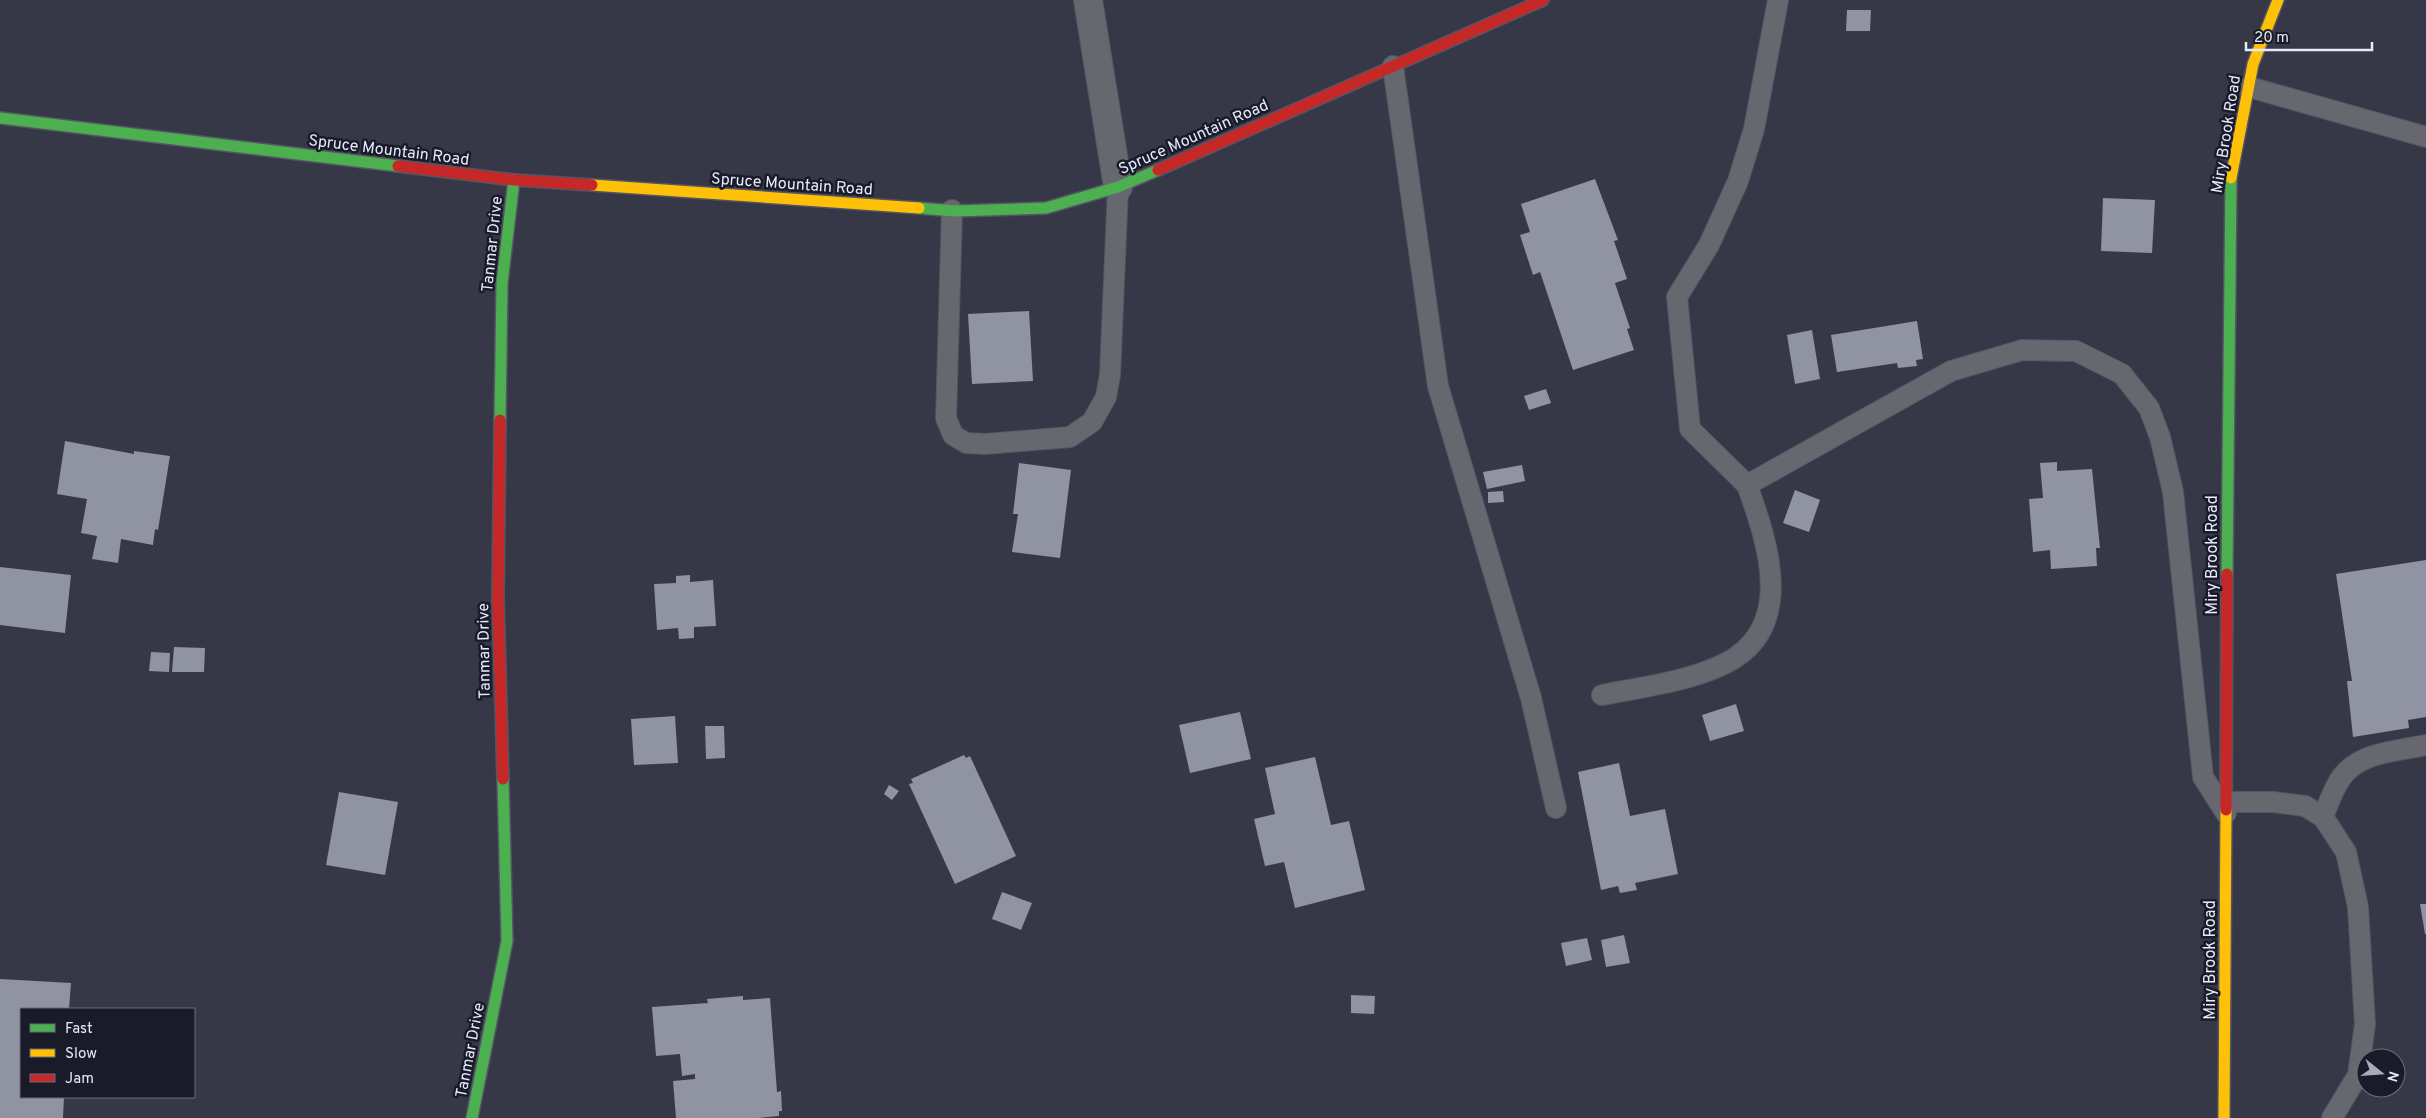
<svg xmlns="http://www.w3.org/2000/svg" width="2426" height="1118" font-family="Overpass,sans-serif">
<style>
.building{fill:#9093a2}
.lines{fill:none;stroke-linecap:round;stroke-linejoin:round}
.lane-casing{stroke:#545563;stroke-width:22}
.street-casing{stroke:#545563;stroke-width:30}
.fast-casing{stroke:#545563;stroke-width:14}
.slow-casing{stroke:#545563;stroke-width:14}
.jam-casing{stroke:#545563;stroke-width:14}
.lane{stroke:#67686f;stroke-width:20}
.street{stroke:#67686f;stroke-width:28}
.fast{stroke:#4caf50;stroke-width:11}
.slow{stroke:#ffc107;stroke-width:11}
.jam{stroke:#c62828;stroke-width:11}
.labels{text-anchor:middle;stroke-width:5;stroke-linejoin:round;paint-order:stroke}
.street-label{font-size:16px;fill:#e6e9fd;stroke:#191b29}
</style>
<rect width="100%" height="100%" fill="#363848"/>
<path class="building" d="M1847 10H1871L1870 31H1846Z
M1595 179 1618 240 1614 241 1627 279 1615 283 1630 328 1627 329 1634 350 1573 370 1540 272 1533 275 1520 235 1530 232 1521 204Z
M2103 198 2155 200 2152 253 2101 251Z
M1029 311 1033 381 972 384 968 314Z
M1917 321 1923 359 1916 360 1917 366 1898 368 1897 363 1837 372 1831 335Z
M1812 330 1820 379 1795 384 1787 335Z
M1546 389 1551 403 1529 410 1524 396Z
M65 441 134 454V451L170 456 158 530 155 529 153 545 121 539 118 563 92 559 97 536 81 533 87 499 57 494Z
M2057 462V471L2092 469 2100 548H2096L2097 566 2051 569 2050 550 2033 552 2029 499 2043 498 2040 463Z
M1019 463 1071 470 1060 558 1012 552 1018 514H1013Z
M1522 465 1525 481 1487 489 1483 472Z
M1795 490 1820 500 1809 532 1783 523Z
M1503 491 1504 502 1488 503V492Z
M2426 560V717L2408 720 2409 728 2353 737 2347 681H2352L2336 574Z
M0 567 71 575 65 633 0 625Z
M690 575V582L713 580 716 626 694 627V638L679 639 678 628 657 630 654 584 676 583V576Z
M174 647 205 648 204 672H172Z
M151 652 170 653 169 672 149 671Z
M1736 704 1744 731 1710 741 1702 715Z
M1240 712 1251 759 1190 773 1179 725Z
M675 716 678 763 634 765 631 719Z
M705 726H724L725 758 706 759Z
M964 755 966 758 970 756 1016 856 955 884 909 784 913 783 911 779Z
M1315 757 1331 825 1349 821 1365 890 1295 908 1284 862 1265 866 1254 819 1275 814 1265 768Z
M1619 763 1630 816 1665 809 1678 874 1635 883 1637 890 1620 893 1618 886 1601 890 1578 772Z
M889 785 899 791 892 800 884 794Z
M339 792 398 802 385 875 326 865Z
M1002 892 1032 903 1021 930 992 919Z
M2420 904H2426V934H2425Z
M1624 935 1630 963 1606 967 1601 940Z
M1587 938 1592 960 1566 966 1561 943Z
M0 979 71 983 69 1009H21V1097H64L63 1118H0Z
M1351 995 1375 996 1374 1014 1351 1013Z
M743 996V1000L770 998 777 1092 781 1091 782 1111H779V1116L758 1118H676L673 1081 695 1079V1074L682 1076 680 1054 656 1056 652 1007 708 1003 707 999Z"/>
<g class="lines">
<defs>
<path id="lane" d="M1778 0 1754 129 1738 181 1709 245 1677 297 1690 429 1747 485 1951 371 2022 350 2076 351 2122 374 2149 408 2160 437 2173 492 2203 777 2226 813
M1393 66 1438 386 1531 698 1556 808
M2249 87 2426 137
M952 210 946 418 953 435 966 443 986 444 1070 437 1092 422 1106 397 1110 375 1118 187
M1602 695C1642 687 1687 682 1724 664 1797 629 1768 543 1747 485
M2226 802H2273L2305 806 2323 817 2346 852 2358 907 2365 1024 2358 1075 2332 1118
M2323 817C2328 805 2333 789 2341 778 2359 752 2397 751 2426 745"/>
<path id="street" d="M1088 0 1118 187"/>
<path id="fast" d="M0 118 398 166
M919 208 955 211 1046 208 1118 187 1158 170
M500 420 502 283 514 180
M2227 574 2231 178
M472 1118 507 941 503 779"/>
<path id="slow" d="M2231 178 2253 64 2278 0
M592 185 919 208
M2224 1118 2226 810"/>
<path id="jam" d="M398 166 514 180 592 185
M1158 170 1543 0
M500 420 498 598 503 779
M2226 810 2227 574"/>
</defs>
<use href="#lane" class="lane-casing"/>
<use href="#street" class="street-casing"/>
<use href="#fast" class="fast-casing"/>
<use href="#slow" class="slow-casing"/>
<use href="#jam" class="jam-casing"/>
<use href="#lane" class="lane"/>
<use href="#street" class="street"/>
<use href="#fast" class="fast"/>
<use href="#slow" class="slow"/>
<use href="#jam" class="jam"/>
</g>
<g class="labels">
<g class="street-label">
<text transform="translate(2225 134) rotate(-81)" y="6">Miry Brook Road</text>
<text transform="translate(1193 136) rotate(-24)" y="6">Spruce Mountain Road</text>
<text transform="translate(389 149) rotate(7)" y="6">Spruce Mountain Road</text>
<text transform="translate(792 183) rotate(4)" y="6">Spruce Mountain Road</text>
<text transform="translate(491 244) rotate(-84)" y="6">Tanmar Drive</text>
<text transform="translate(2211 555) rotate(-90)" y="6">Miry Brook Road</text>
<text transform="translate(483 651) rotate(-91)" y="6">Tanmar Drive</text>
<text transform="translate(2209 960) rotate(-90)" y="6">Miry Brook Road</text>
<text transform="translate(469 1050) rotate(-79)" y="6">Tanmar Drive</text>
</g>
</g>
<rect x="20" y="1008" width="175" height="90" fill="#191b29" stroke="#6b6d7e"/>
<rect x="30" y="1024" width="25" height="8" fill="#4caf50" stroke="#6b6d7e"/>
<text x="65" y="1033" font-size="15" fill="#e6e9fd">Fast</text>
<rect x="30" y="1049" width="25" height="8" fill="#ffc107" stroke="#6b6d7e"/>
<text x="65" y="1058" font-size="15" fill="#e6e9fd">Slow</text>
<rect x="30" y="1074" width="25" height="8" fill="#c62828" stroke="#6b6d7e"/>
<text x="65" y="1083" font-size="15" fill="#e6e9fd">Jam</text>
<g transform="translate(2381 1073) rotate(107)"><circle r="24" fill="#191b29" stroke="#6b6d7e"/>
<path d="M0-4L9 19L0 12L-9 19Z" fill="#a8abbe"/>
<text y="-8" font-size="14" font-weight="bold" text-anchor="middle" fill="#e6e9fd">N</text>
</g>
<path d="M2246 42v8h126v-8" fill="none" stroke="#e6e9fd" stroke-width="2.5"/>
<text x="2254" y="42" font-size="15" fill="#e6e9fd" stroke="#191b29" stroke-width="4" paint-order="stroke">20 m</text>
</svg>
